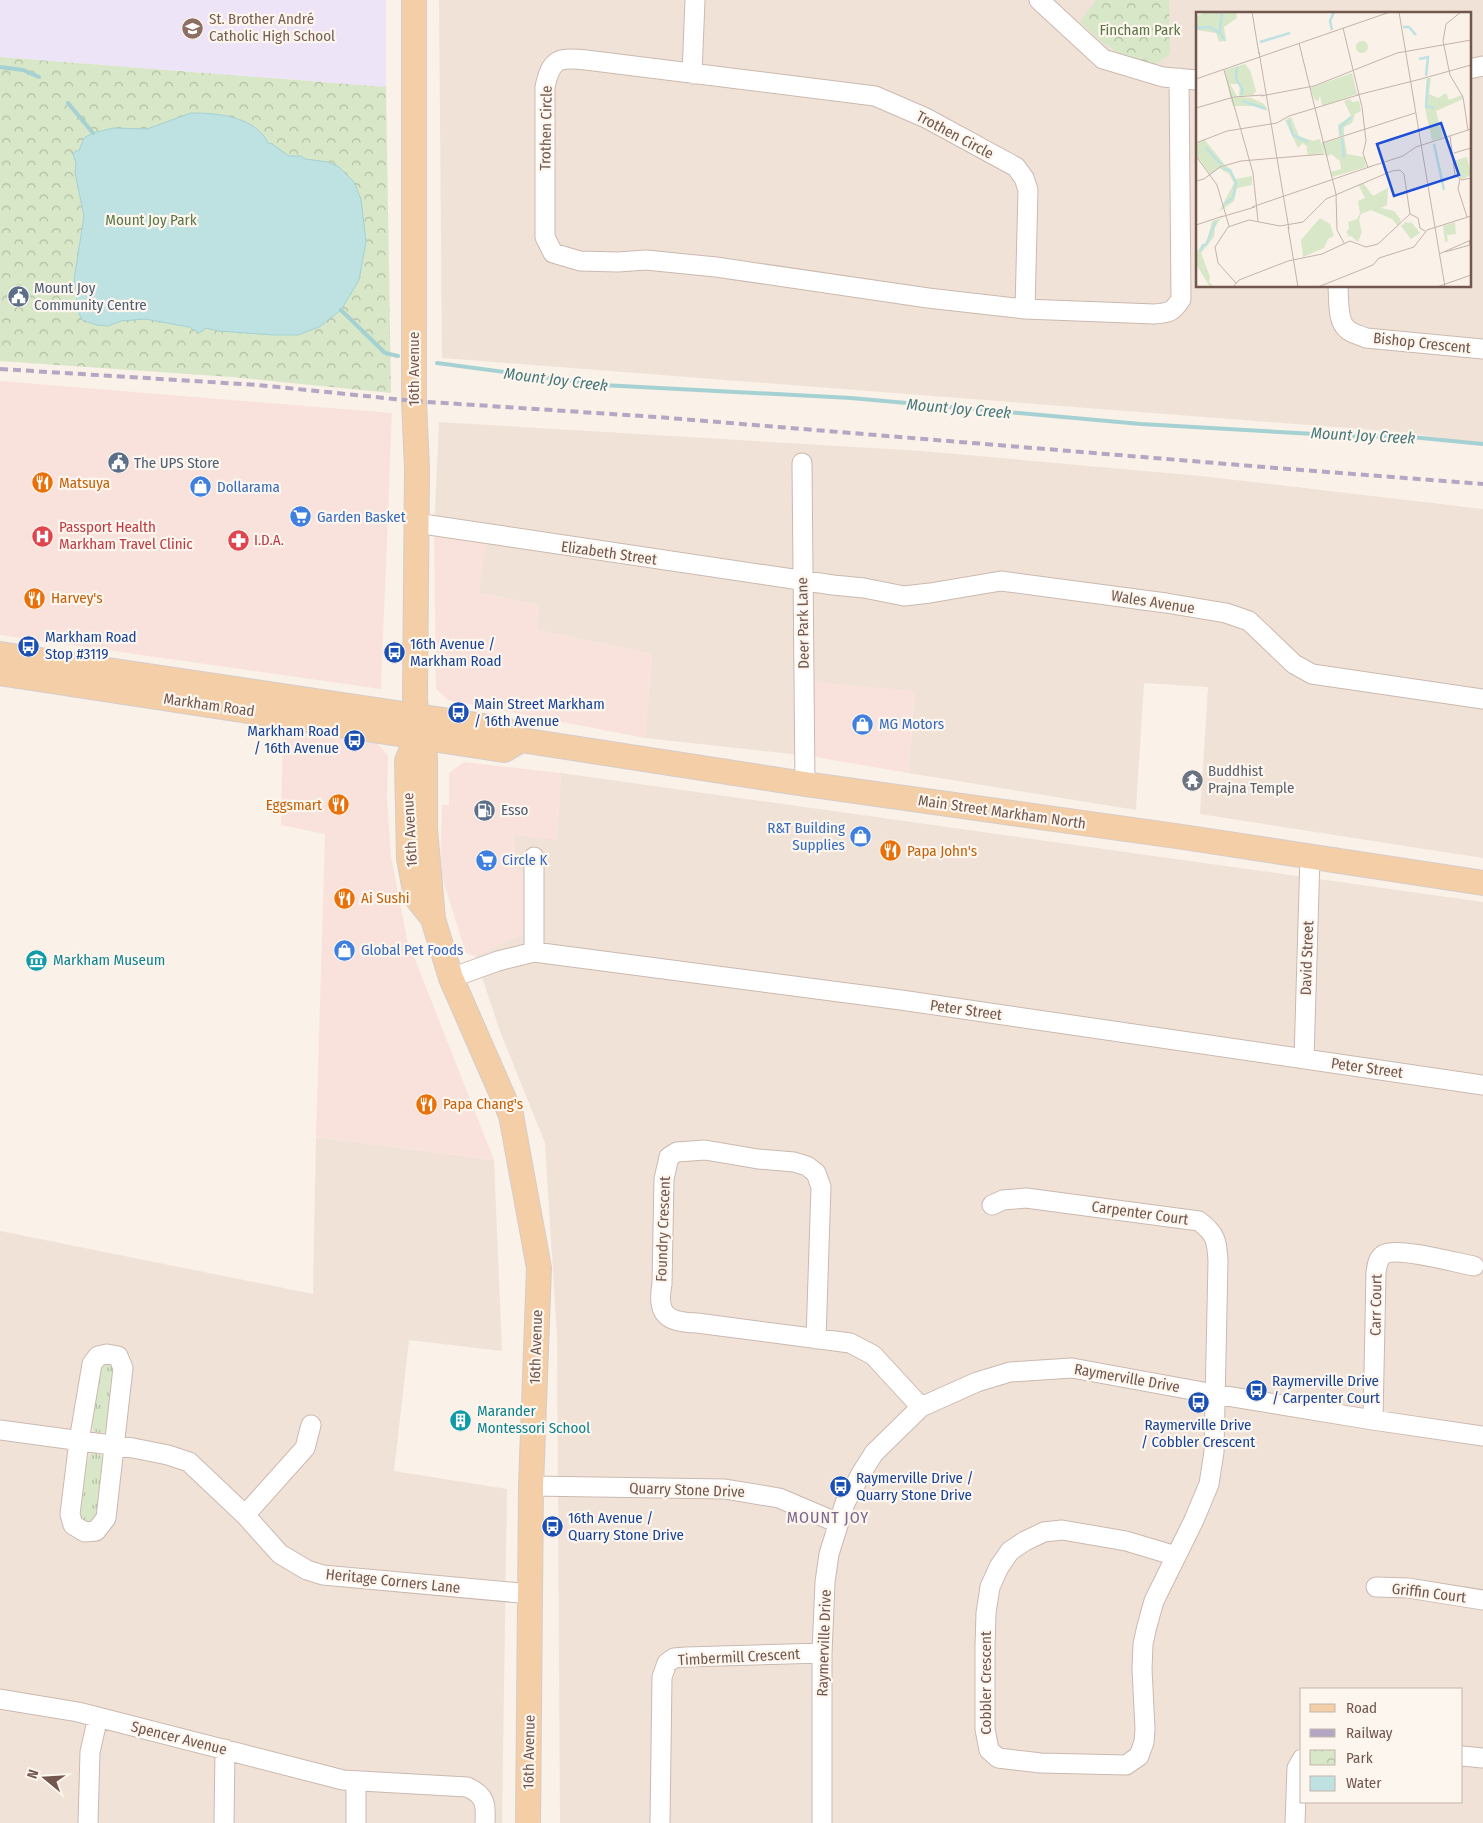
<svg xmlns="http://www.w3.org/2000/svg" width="1483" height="1823" font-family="'Fira Sans Condensed',sans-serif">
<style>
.residential{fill:#f1e2d7;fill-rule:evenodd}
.commercial{fill:#fae2dc}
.education{fill:#eee4f7}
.grass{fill:url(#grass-tufts)}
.park{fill:url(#park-crowns)}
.water{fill:#bee1e2;stroke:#a5d1d3}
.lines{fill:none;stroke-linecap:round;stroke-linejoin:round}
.stream{stroke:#a5d1d3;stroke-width:4}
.minor-casing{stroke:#cbb9af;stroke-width:21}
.major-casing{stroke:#d5cdca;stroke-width:26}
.minor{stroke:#fff;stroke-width:19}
.major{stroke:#f3cea6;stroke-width:24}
.rail{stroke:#b3a7c3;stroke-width:4;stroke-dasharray:8 5;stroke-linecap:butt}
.labels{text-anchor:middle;stroke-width:4.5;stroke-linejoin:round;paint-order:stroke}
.education-label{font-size:15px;fill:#785e54;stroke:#fdf6ee;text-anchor:start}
.park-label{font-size:15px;fill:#5a7747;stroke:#fdf6ee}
.street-label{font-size:15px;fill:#72574e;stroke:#fdf6ee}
.service-label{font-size:15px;fill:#4e5e75;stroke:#fdf6ee;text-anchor:start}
.food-label{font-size:15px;fill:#c56008;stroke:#fdf6ee;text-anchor:start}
.shop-label{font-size:15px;fill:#366cbe;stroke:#fdf6ee;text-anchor:start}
.health-label{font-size:15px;fill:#be3a42;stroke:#fdf6ee;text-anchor:start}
.transit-label{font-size:15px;fill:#164399;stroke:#fdf6ee;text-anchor:start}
.worship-label{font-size:15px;fill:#5b616d;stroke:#fdf6ee;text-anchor:start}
.culture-label{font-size:15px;fill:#0d838f;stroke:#fdf6ee;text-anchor:start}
.water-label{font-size:16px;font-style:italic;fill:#47797c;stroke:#fdf6ee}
.neighbourhood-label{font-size:16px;letter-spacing:1px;fill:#7c668e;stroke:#fdf6ee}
.inset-river{fill:none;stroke:#bee1e2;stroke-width:2.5}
.inset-road{fill:none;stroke:#c4b3aa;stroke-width:1}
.view{fill:#1d4ed8;fill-opacity:0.15;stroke:#1d4ed8;stroke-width:2.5}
.inset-edge{fill:none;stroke:#72574e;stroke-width:2.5}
</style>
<defs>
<pattern id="grass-tufts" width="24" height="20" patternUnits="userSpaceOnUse" patternTransform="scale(1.25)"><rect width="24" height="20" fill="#d7e7c7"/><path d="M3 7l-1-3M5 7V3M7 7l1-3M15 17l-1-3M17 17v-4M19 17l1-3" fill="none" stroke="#b3bea4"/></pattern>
<pattern id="park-crowns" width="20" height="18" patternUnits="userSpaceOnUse" patternTransform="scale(1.25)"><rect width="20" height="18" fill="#d7e7c7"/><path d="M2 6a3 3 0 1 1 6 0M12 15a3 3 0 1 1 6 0" fill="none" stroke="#b3bea4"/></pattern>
</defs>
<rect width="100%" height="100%" fill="#faf1e8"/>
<path class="residential" d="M439 0H1483V446L1411 433 442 358ZM1197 14H1469V286H1197Z
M439 422 922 451 1201 476 1483 509V858L1200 814 1208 687 1144 683 1136 810 908 773 915 692 809 756 645 738 652 654 537 630 539 605 479 593 434 532Z
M561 773 1483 902V1823H560L557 1337 545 1143 500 1031 475 956 498 944 515 867 514 834 557 839ZM1302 1689H1462V1802H1302Z
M316 1137 494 1160 502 1351 409 1340 394 1471 507 1489 502 1823H0V1231L313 1294Z"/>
<path class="commercial" d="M0 381 392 413 381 689 0 635Z
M434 532 487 537 479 593 539 605 537 630 652 654 645 738 448 700 436 689Z
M813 682 915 691 908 773 809 756Z
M283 720 362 733 380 746 388 756 387 799 391 856 407 939 494 1160 316 1137 325 834 281 825Z
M464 762 561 773 557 840 514 835 515 867 529 878 525 933 475 956 466 953 440 871 442 805H449V773Z"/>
<path class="education" d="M0 0H386V87L0 57Z"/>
<path class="grass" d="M104 1364 111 1365 115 1368 108 1429C103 1433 100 1434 94 1431L92 1425 98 1374Z
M94 1453 98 1454 104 1459 98 1515 93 1522 85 1523 82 1521C77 1510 84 1466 90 1455Z"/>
<path class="park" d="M1096 0H1169L1170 54 1155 65 1126 57 1104 44 1080 22Z
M0 57 386 87 391 393 232 377 0 361Z"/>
<path class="water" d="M191 113C218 113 255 116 269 144L271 143 289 156H301L305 159 328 162 339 167 354 182 361 199 366 242 359 280 341 310 319 327 298 335H274L218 331 206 328 199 333 189 327 145 319 121 321 108 326 97 325 82 320 76 307 77 293 74 280 84 216 75 173 76 163 73 154 75 151H79L84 138 93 133 113 128 147 129Z"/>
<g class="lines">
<path class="stream" d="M0 67 23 70 39 77
M68 103 93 133
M341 310 385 353 398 356
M437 363 602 385 851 398 1141 424 1350 436 1411 437 1483 444"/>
<defs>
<path id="minor" d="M1039 0 1103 59 1163 77 1197 80
M1469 69 1483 66
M692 74 695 0
M1338 286C1339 299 1337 321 1347 329 1352 334 1360 335 1366 338L1483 349
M1025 309 1028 190 1024 178 1016 167 926 118 875 96 586 60C558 57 551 59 545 87V237L553 253 580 261 618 262 646 260 716 267 928 298 1025 309 1154 314C1169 313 1173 312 1181 299L1179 78
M802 463 805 784
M416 523 833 585 864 588 904 596 930 593 1001 581 1166 603 1226 613 1249 621 1294 664 1312 674 1483 699
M534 952V857
M451 978 498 961 534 952 901 1000 1483 1085
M1304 1059 1310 856
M992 1205 1003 1200 1026 1198 1199 1221C1216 1234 1217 1241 1218 1261L1214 1452 1209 1484 1194 1520 1154 1601 1147 1626 1143 1644 1142 1669 1145 1729 1144 1742 1139 1756 1126 1765 1041 1763 998 1758 989 1750 985 1729V1646L986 1613 990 1587 999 1567 1010 1551 1025 1541 1044 1532 1062 1530 1126 1541 1176 1556
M816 1339 821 1187 816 1173 807 1166 794 1162 758 1159 705 1150 677 1152 669 1157 664 1179 662 1284C656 1316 668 1322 697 1323L850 1343 873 1355 921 1407
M107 1354 118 1356 123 1368 106 1518 96 1531 85 1532 73 1525 70 1514 79 1441 92 1364 98 1356Z
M1373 1420 1376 1273C1377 1266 1377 1260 1383 1255 1396 1246 1457 1263 1474 1266
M0 1430 133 1448 168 1455 189 1462 245 1515 280 1554 307 1570 323 1575 531 1594
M531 1486 725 1489 779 1498 838 1523
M245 1515 305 1448 311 1425
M1376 1587 1408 1588 1483 1600
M0 1699 78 1712 343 1780 467 1787C486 1795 486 1805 485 1823
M1462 1756 1483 1758
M88 1823 90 1752 98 1717
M224 1823 225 1749
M356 1823V1782
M660 1823 662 1677 667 1663 674 1658 686 1657 822 1653
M822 1823V1653L825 1582 829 1554 845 1503 862 1472 874 1453 921 1407 977 1382 1010 1372 1072 1368 1214 1394 1373 1420 1483 1436
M1295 1823 1297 1768 1302 1759"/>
<path id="major" d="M414 0V401L417 469 415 696 417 738 425 757V829L433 919 451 978 511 1115 539 1268 531 1486 528 1823
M0 654 504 729 521 740 805 784 1183 837 1483 883
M0 673 504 750 521 740
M417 738 407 761 409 858 416 897 431 916"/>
</defs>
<use href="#minor" class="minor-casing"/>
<use href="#major" class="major-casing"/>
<use href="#minor" class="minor"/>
<use href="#major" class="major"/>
<path class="rail" d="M0 369 258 385 414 401 657 417 1276 468 1483 484"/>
</g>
<defs>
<symbol id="school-disc" viewBox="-11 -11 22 22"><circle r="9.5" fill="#8d6e63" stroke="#fdf6ee"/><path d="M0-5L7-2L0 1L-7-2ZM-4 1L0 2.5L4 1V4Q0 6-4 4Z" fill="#fff"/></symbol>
<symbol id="civic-disc" viewBox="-11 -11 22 22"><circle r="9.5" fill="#5c6f8a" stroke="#fdf6ee"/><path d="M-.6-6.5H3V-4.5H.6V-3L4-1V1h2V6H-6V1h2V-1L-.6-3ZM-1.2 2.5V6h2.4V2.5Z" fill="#fff"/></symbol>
<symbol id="restaurant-disc" viewBox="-11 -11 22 22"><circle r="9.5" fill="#e8710a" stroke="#fdf6ee"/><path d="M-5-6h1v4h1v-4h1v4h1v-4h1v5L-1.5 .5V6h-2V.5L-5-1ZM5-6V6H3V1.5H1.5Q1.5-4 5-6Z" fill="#fff"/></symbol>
<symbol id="shop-disc" viewBox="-11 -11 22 22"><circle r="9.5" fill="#3f7fe0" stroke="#fdf6ee"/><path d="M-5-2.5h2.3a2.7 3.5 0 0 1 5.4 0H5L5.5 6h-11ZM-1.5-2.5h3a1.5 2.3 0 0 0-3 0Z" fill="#fff"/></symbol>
<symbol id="supermarket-disc" viewBox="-11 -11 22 22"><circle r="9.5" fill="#3f7fe0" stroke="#fdf6ee"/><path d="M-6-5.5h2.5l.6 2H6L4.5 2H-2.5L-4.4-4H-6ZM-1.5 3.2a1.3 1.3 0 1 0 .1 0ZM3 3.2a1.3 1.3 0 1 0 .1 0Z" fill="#fff"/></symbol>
<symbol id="hospital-disc" viewBox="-11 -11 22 22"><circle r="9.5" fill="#e0444e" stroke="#fdf6ee"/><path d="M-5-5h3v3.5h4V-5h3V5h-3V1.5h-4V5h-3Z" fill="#fff"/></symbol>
<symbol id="pharmacy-disc" viewBox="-11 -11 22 22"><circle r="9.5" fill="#e0444e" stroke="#fdf6ee"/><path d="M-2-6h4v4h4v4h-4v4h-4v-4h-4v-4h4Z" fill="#fff"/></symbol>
<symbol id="bus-disc" viewBox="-11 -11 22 22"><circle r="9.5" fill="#1a4fb4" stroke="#fdf6ee"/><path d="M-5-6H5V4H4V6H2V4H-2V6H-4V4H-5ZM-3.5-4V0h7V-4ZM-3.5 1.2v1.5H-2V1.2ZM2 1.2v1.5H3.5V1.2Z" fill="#fff"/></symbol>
<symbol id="temple-disc" viewBox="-11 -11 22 22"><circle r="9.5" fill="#6b7280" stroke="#fdf6ee"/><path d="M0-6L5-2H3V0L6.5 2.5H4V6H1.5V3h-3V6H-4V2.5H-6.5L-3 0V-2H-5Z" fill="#fff"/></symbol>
<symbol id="fuel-disc" viewBox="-11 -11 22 22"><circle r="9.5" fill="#5c6f8a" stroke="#fdf6ee"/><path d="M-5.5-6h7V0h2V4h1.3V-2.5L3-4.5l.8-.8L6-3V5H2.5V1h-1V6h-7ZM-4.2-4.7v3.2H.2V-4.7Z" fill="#fff"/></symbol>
<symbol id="museum-disc" viewBox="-11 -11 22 22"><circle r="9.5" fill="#0f9aa8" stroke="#fdf6ee"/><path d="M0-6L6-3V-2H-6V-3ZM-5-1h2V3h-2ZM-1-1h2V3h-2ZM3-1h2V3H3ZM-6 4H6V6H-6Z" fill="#fff"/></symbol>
<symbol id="building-disc" viewBox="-11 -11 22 22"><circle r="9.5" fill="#0f9aa8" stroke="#fdf6ee"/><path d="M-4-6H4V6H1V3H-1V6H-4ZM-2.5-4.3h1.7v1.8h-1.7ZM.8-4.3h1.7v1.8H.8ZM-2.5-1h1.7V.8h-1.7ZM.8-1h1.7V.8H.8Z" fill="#fff"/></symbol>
</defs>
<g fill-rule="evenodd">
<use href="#school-disc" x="180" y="16" width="25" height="25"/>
<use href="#civic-disc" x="6" y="284" width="25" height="25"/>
<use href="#civic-disc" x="106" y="450" width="25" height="25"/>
<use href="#restaurant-disc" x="30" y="470" width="25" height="25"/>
<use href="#shop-disc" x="188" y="474" width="25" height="25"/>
<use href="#supermarket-disc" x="288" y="504" width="25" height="25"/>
<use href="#hospital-disc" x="30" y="524" width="25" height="25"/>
<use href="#pharmacy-disc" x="226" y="528" width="25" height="25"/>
<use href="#restaurant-disc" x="22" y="586" width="25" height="25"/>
<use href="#bus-disc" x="16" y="634" width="25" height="25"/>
<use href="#bus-disc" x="382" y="640" width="25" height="25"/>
<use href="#bus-disc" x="446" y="700" width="25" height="25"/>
<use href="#shop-disc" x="850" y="712" width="25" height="25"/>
<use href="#bus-disc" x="342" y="728" width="25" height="25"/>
<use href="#temple-disc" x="1180" y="768" width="25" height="25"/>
<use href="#restaurant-disc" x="326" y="792" width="25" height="25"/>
<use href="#fuel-disc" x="472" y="798" width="25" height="25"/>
<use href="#shop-disc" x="848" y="824" width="25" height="25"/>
<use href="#restaurant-disc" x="878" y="838" width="25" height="25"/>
<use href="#supermarket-disc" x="474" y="848" width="25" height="25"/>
<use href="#restaurant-disc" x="332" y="886" width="25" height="25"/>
<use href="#shop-disc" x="332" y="938" width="25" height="25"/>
<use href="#museum-disc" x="24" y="948" width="25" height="25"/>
<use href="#restaurant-disc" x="414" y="1092" width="25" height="25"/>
<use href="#bus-disc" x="1244" y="1378" width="25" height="25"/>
<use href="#bus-disc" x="1186" y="1390" width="25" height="25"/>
<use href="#building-disc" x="448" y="1408" width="25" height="25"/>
<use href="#bus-disc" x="828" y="1474" width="25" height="25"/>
<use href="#bus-disc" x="540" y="1514" width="25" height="25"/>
</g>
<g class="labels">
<g class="education-label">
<text x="209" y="24">St. Brother André<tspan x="209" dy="17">Catholic High School</tspan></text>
</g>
<g class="park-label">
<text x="1140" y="35">Fincham Park</text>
<text x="151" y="225">Mount Joy Park</text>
</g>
<g class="street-label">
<text transform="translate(546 128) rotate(-89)" y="5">Trothen Circle</text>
<text transform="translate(955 135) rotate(28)" y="5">Trothen Circle</text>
<text transform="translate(1422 343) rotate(6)" y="5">Bishop Crescent</text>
<text transform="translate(414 369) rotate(-90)" y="5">16th Avenue</text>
<text transform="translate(609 553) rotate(8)" y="5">Elizabeth Street</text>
<text transform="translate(1153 602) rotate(9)" y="5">Wales Avenue</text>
<text transform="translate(803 623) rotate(-91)" y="5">Deer Park Lane</text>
<text transform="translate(209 705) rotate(8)" y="5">Markham Road</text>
<text transform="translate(1002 812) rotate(8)" y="5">Main Street Markham North</text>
<text transform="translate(410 830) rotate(-93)" y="5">16th Avenue</text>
<text transform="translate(1307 958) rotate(-88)" y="5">David Street</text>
<text transform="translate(966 1010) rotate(8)" y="5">Peter Street</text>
<text transform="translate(1367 1068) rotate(8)" y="5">Peter Street</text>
<text transform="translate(1140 1213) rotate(8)" y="5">Carpenter Court</text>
<text transform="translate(663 1229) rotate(-88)" y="5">Foundry Crescent</text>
<text transform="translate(1376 1305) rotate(-89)" y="5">Carr Court</text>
<text transform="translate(536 1347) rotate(-88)" y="5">16th Avenue</text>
<text transform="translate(1127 1378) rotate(10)" y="5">Raymerville Drive</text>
<text transform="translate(687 1490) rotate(2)" y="5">Quarry Stone Drive</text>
<text transform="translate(393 1581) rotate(6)" y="5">Heritage Corners Lane</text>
<text transform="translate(1429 1593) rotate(7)" y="5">Griffin Court</text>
<text transform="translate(824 1643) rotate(-88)" y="5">Raymerville Drive</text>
<text transform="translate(739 1657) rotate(-3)" y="5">Timbermill Crescent</text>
<text transform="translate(986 1683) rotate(-90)" y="5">Cobbler Crescent</text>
<text transform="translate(179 1738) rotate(14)" y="5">Spencer Avenue</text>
<text transform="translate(529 1752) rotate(-89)" y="5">16th Avenue</text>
</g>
<g class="service-label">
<text x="34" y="293">Mount Joy<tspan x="34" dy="17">Community Centre</tspan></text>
<text x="134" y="468">The UPS Store</text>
<text x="501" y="815">Esso</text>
</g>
<g class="food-label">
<text x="59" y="488">Matsuya</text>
<text x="51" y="603">Harvey's</text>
<text x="322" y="810" text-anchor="end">Eggsmart</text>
<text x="907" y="856">Papa John's</text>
<text x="361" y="903">Ai Sushi</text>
<text x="443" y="1109">Papa Chang's</text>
</g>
<g class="shop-label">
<text x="217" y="492">Dollarama</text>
<text x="317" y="522">Garden Basket</text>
<text x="879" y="729">MG Motors</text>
<text x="845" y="833" text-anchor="end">R&amp;T Building<tspan x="845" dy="17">Supplies</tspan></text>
<text x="502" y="865">Circle K</text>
<text x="361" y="955">Global Pet Foods</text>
</g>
<g class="health-label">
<text x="59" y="532">Passport Health<tspan x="59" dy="17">Markham Travel Clinic</tspan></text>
<text x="254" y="545">I.D.A.</text>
</g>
<g class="transit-label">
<text x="45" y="642">Markham Road<tspan x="45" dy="17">Stop #3119</tspan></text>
<text x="410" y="649">16th Avenue /<tspan x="410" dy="17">Markham Road</tspan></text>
<text x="474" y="709">Main Street Markham<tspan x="474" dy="17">/ 16th Avenue</tspan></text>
<text x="339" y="736" text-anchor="end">Markham Road<tspan x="339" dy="17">/ 16th Avenue</tspan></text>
<text x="1272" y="1386">Raymerville Drive<tspan x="1272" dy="17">/ Carpenter Court</tspan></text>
<text x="1198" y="1430" text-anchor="middle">Raymerville Drive<tspan x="1198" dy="17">/ Cobbler Crescent</tspan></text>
<text x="856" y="1483">Raymerville Drive /<tspan x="856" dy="17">Quarry Stone Drive</tspan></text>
<text x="568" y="1523">16th Avenue /<tspan x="568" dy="17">Quarry Stone Drive</tspan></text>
</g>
<g class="worship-label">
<text x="1208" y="776">Buddhist<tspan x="1208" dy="17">Prajna Temple</tspan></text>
</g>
<g class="culture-label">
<text x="53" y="965">Markham Museum</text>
<text x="477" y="1416">Marander<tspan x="477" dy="17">Montessori School</tspan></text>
</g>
<g class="water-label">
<text transform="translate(556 379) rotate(7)" y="6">Mount Joy Creek</text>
<text transform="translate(959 408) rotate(5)" y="6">Mount Joy Creek</text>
<text transform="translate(1363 435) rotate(3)" y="6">Mount Joy Creek</text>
</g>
<g class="neighbourhood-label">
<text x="828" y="1523">MOUNT JOY</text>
</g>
</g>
<g transform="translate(1196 12)">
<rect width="275" height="275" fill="#faf1e8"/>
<path d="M49 52 54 58 60 79 57 83 43 84 44 72H34L41 84 34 85 29 58ZM42 85 55 86 68 92 72 99 58 94H37L34 86ZM95 105 103 124 117 129 124 127 127 141 112 143 110 135 113 136 107 131 102 136 89 108Z" fill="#d7e7c7"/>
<path d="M9 0H40L41 6 28 15 30 28 23 30 20 21 0 18 1 4ZM124 206 134 212 138 224 132 227 128 236 107 245 105 228Z" fill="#d7e7c7"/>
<path d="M160 35a6 6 0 1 1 12 0a6 6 0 1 1-12 0ZM156 61 161 82 126 94 124 84 122 89 119 88 114 76ZM231 66H235L233 82 242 86 250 81 253 88 266 83 267 87 240 99 247 125 236 129 229 96ZM154 87 156 90 163 89 165 99 159 102 156 111 148 115V124L143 125 142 113 155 104 148 89ZM148 125 151 142 168 145 170 155 136 165 134 160 145 157 144 149 135 142 130 145 125 132ZM8 127 29 153 14 162 0 143V133ZM271 145 275 162 268 167 264 166 257 149ZM31 154 40 167 56 164V173L41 176 38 189 23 200 38 171 33 162 23 156ZM167 171 177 184 192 176 191 193 185 196 198 199 205 208 202 214 196 207 175 198 165 202 163 208 166 220 162 230 155 224 149 225 153 224 150 220 153 217 152 210 161 207 164 201 162 189 169 186 163 174ZM25 206 19 215 18 225 5 241 14 265 13 270 18 275H14L0 252V240L11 229 16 209ZM209 210 216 211 224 221 215 227 205 214ZM259 210 260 222 251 223 252 229 249 230 247 214Z" fill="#d7e7c7"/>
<path class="inset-river" d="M26 0 24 20 29 29M0 13 3 16 14 15 26 23M207 15H213L220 23M136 18 134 9 138 0M64 30 94 21M223 47 232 45 230 64M41 55 40 67 47 78 45 83M232 67 230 94 238 96M47 89 70 97M92 108 97 123 112 130M145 123 144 115 155 105M146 126 148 146M238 132 248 178M9 135 26 153M27 156 34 158 40 171 37 185 29 192M4 239 7 233H10L20 209"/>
<path class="inset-road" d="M56 0 63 42M203 0 249 275M265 0 250 12 247 29 254 63 267 85 272 118M147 16 166 95 170 129 167 141 172 156M103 31 140 182 141 218 148 231M63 40 93 217M28 58 57 161 62 209M0 67 194 0M225 67 275 53M161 83 225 67M65 84 118 74 201 41 275 28M0 96 38 85 67 83M254 124 259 163 266 168 275 166M0 131 31 119 81 111 93 104 162 83M126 131 219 101M258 141 275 136M0 144 21 173 33 214M173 155 207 144 220 135 275 117M264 167 262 177 271 205M0 169 8 167 24 155 45 149 128 142M56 195 176 154M214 202 222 206 224 216 229 219M25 205 59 195M0 213 27 204M92 215 102 275M249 240 274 233 273 229M243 242 275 228M37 275 43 268 92 249 126 242 154 229 170 235 182 232 214 202 208 162 204 158 196 159 130 187 107 210 84 214 53 208 32 215 19 235 22 251 40 271M122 275 177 253 183 246 218 235 231 218 275 204M241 275 275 263"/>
<path class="view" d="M245 111 263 163 198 184 181 132Z"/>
<rect width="275" height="275" class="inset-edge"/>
</g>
<rect x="1300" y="1688" width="162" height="115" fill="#fdf6ee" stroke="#c5b6ae"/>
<rect x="1310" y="1704" width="25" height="8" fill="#f3cea6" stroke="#c5b6ae"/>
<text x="1346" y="1713" font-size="15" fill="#72574e">Road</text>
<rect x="1310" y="1729" width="25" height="8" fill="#b3a7c3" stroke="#c5b6ae"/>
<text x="1346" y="1738" font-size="15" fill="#72574e">Railway</text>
<rect x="1310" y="1750" width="25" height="15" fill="url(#park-crowns)" stroke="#c5b6ae"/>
<text x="1346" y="1763" font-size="15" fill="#72574e">Park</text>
<rect x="1310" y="1776" width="25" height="15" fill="#bee1e2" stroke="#c5b6ae"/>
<text x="1346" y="1788" font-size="15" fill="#72574e">Water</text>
<g transform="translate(45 1778) rotate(288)" stroke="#fdf6ee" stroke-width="4" paint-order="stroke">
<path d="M0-4L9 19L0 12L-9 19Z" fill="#72574e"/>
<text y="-8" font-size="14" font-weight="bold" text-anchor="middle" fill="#72574e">N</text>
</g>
</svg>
